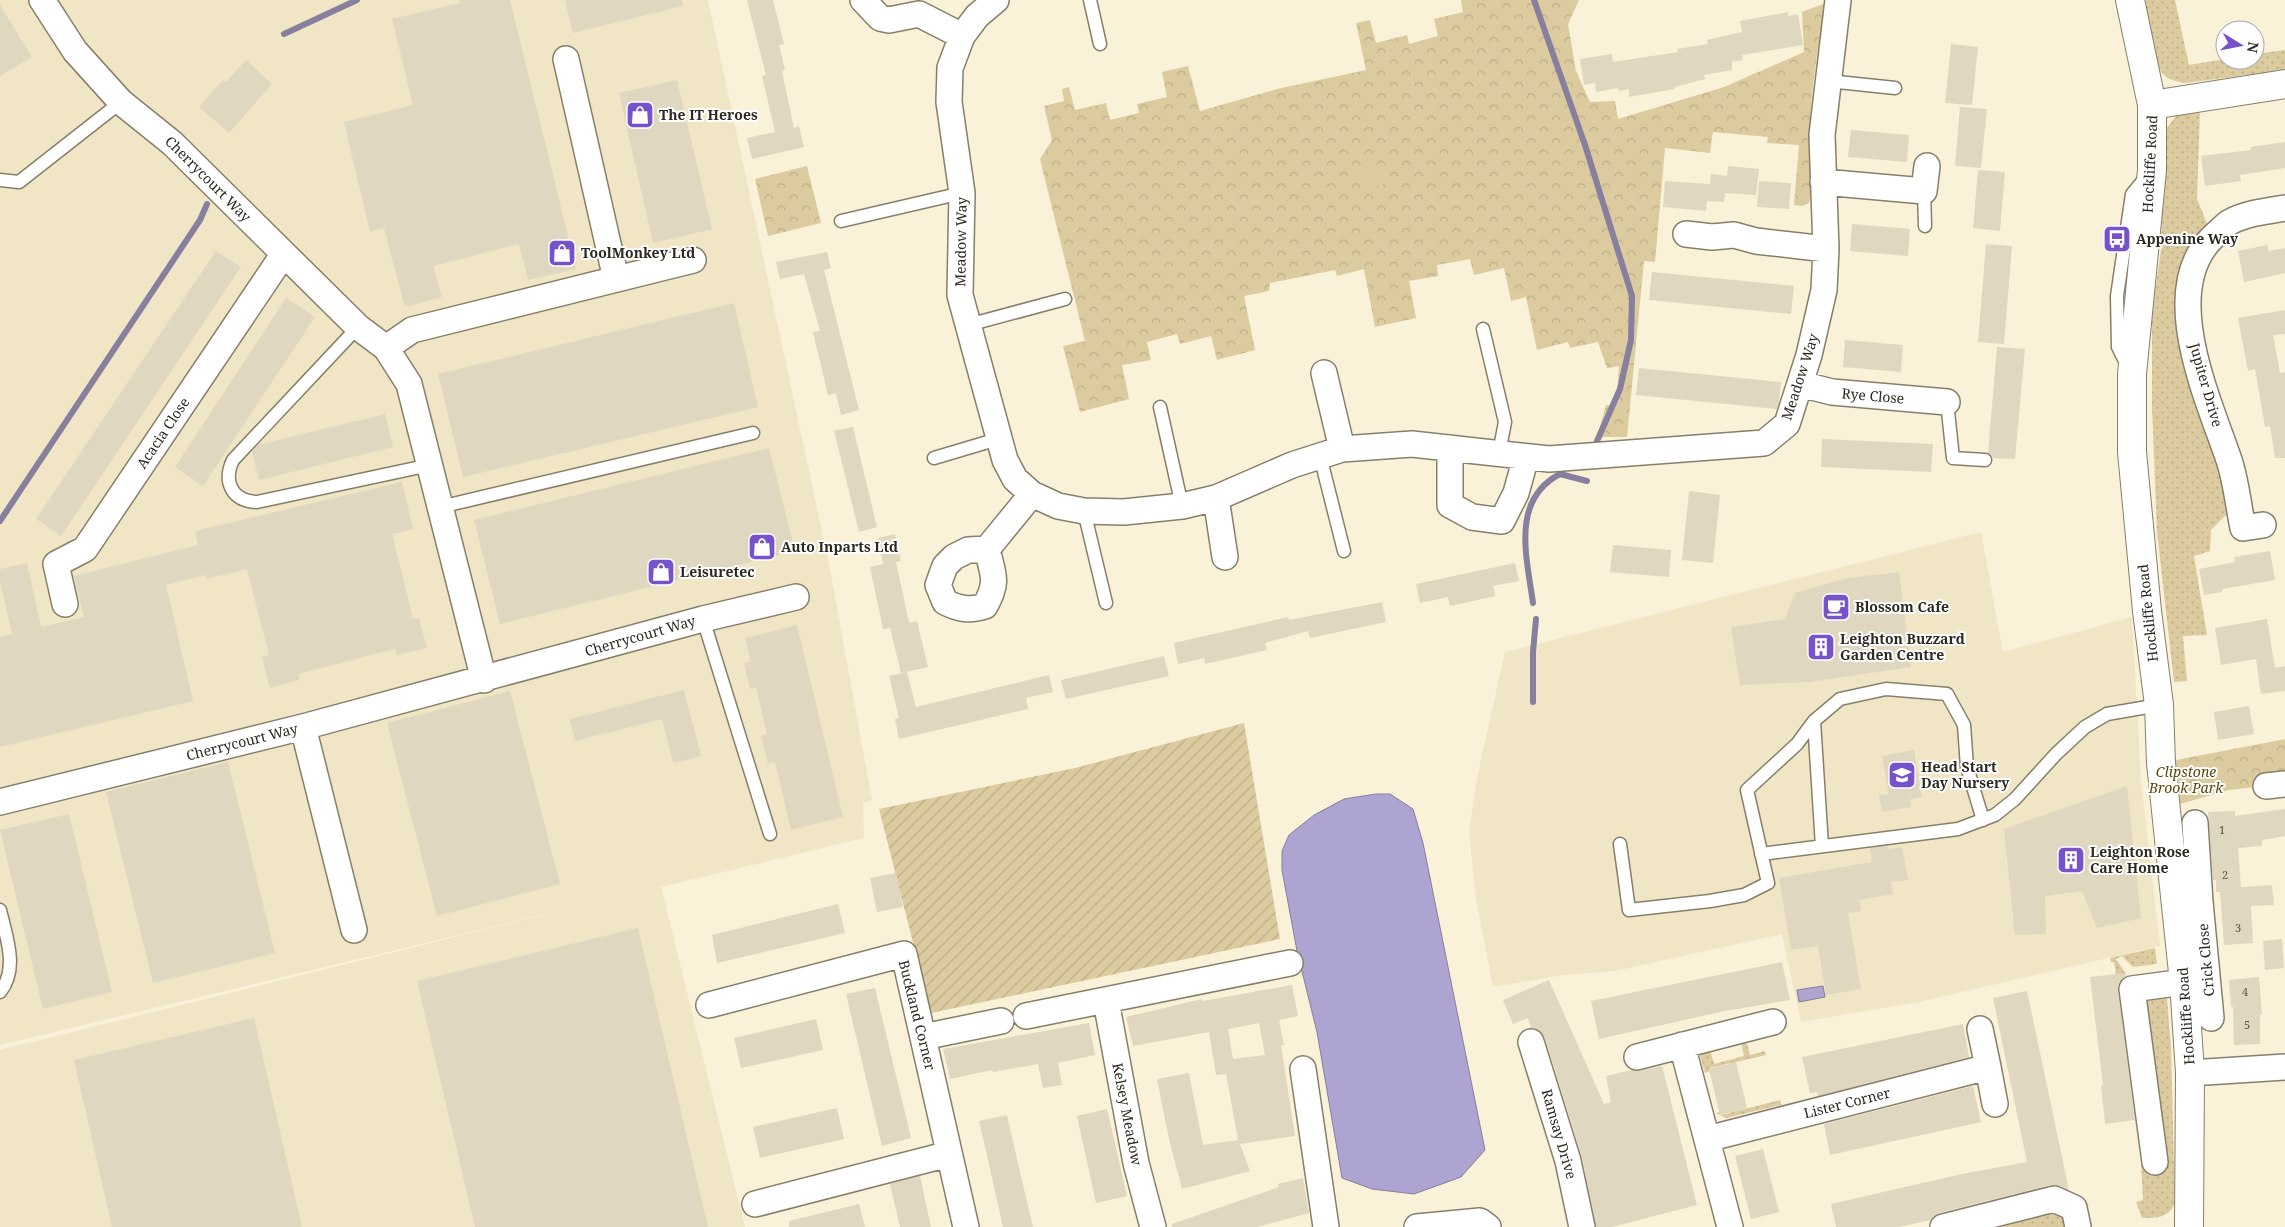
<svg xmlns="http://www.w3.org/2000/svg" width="2285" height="1227" font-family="'Noto Serif',serif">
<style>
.built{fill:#f0e5c5}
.grass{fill:url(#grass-dots)}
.park{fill:url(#park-crowns)}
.garden{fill:url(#garden-furrows)}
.pitch{fill:#dbcb9f}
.water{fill:#ada4d2;stroke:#867f9d}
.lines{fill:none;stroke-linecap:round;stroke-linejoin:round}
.stream{stroke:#867f9d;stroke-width:6}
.building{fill:#dfd7bf;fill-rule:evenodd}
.lane-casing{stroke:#877f6a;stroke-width:15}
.street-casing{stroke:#877f6a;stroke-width:28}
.secondary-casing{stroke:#877f6a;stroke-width:30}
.primary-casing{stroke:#877f6a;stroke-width:30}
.lane{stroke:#fff;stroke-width:12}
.street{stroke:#fff;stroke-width:25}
.secondary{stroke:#fff;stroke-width:28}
.primary{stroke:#fff;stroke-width:28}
.labels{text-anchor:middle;stroke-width:4;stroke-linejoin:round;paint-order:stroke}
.number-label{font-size:11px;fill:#595448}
.poi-label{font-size:14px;font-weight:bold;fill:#2c2920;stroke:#fff;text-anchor:start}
.street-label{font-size:14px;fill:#2c2920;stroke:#fff}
.park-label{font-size:14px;font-style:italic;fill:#574508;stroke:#fff}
</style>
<defs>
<pattern id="grass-dots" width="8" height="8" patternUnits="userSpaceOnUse" patternTransform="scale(1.25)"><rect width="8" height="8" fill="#dbcb9f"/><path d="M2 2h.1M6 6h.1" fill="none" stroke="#bcae89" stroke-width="1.8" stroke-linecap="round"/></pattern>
<pattern id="park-crowns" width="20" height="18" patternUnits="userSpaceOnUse" patternTransform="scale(1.25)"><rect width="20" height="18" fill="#dbcb9f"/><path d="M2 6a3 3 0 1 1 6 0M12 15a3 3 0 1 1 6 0" fill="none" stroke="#bcae89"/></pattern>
<pattern id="garden-furrows" width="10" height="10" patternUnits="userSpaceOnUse" patternTransform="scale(1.25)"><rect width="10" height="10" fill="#dbcb9f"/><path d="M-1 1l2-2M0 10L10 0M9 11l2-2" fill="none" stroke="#bcae89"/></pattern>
</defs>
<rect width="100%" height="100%" fill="#faf1d9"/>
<path class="built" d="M0 0H708L830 569 872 800 863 803 864 838 661 887 745 1227H0V1050L596 902 0 1045Z
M1981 532 2003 652 2132 617 2141 780 2160 946 1919 1002 1801 1022 1782 934 1615 971 1563 975 1493 987 1476 899 1469 832 1477 778 1505 652Z"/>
<path class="grass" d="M2144 0H2175L2189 65 2225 59 2255 60V54L2285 50V70L2185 83C2173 81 2165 79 2159 68Z
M2200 110 2197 199 2208 226 2190 245 2177 279 2183 341 2204 412 2230 511 2211 530 2210 551 2194 556 2207 635 2183 636 2187 681 2174 682 2157 532 2152 407V313L2161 250 2164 145 2167 128 2179 112Z
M2155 948 2157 964 2133 967 2122 956 2116 959 2126 974 2122 982 2117 981 2114 962H2111L2110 958Z
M2166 986 2171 1047 2175 1203C2168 1218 2158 1218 2142 1218L2136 1202 2143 1200 2141 1163H2155L2137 990Z
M1746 1039 1750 1055 1765 1051 1766 1055 1710 1068V1071L1705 1073 1700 1055 1702 1050 1710 1049 1714 1064 1744 1056 1741 1041Z
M1780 1100 1782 1106 1780 1107V1105L1726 1118 1716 1113 1720 1112 1721 1115Z
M2053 1208 2062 1211 2071 1227H2003L2001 1220Z"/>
<path class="park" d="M1461 0H1579L1568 24 1576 71 1590 102 1615 101 1618 119 1724 87 1804 52 1802 12 1826 3C1817 48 1811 92 1809 138 1808 159 1814 182 1809 203L1802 206 1794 205 1799 145 1767 143 1768 137 1713 132 1710 153 1665 148 1655 262 1644 261 1627 437H1597L1606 405 1616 406 1619 366 1607 368 1598 342 1570 348 1568 342 1537 350 1526 297 1511 301 1504 268 1474 275 1470 259 1437 265 1438 276 1409 281 1416 318 1375 327 1364 269 1337 276 1335 270 1270 283 1269 291 1244 296 1255 350 1217 360 1211 336 1180 344 1177 334 1147 342 1151 360 1122 365 1129 399 1080 412 1063 346 1085 341 1040 159 1052 140 1044 106 1064 101 1062 89 1069 87 1075 110 1106 103 1110 120 1139 113 1137 104 1167 97 1162 72 1188 66 1200 111 1277 89 1366 70 1356 23 1370 20 1376 43 1407 35 1409 44 1438 36 1434 19 1463 12Z
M807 166 821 223 768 236 755 179Z
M2285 739V784L2229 790 2166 808 2161 763Z"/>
<path class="garden" d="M1244 723 1280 939 931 1013 879 809 1075 768Z"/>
<path class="pitch" d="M1379 166 1383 185 1361 190 1357 170Z"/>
<path class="water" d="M1376 794H1390L1413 809 1423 843 1485 1150 1461 1177 1414 1194 1372 1189 1342 1178 1317 1032 1297 951 1282 870V851L1289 835 1314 815 1344 799Z
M1823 986 1825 997 1799 1002 1797 990Z"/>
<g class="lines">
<path class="stream" d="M1534 0 1585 145 1632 296 1631 340 1620 389 1597 441
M284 34 357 0
M0 521 200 220 207 204
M1533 603C1527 558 1510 500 1560 474L1587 481
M1533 702V652L1536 619"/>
</g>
<path class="building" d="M459 0H510L576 269 528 280 519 244 433 266 442 297 405 307 384 228 370 232 344 122 413 105 392 19 460 3Z
M565 0H682L683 6 573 33Z
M747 0H773L784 44 779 45 785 70 782 71 794 128 799 126 804 147 752 159 747 138 775 132 762 76 766 75Z
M0 5 32 57 0 76Z
M1788 12V16L1798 14 1803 45 1742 55 1743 60 1732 62V70L1704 75 1705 79 1675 87V89L1629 97V89L1619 91 1618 88 1596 92 1595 83 1584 85 1580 59 1612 54 1613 62 1678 52 1677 49 1708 44 1707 40 1742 32 1740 21Z
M1951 44 1978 47 1972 105 1945 103Z
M246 60 272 84 229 133 199 107 223 80 226 82Z
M677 80 712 229 653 243 619 93Z
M1960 107 1987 109 1981 168 1955 166Z
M1851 130 1909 135 1907 162 1848 157Z
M2285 142V168L2240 175 2241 181 2205 186 2201 156 2251 150V147Z
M1728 166 1759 169 1756 195 1725 193 1724 202 1707 201 1706 211 1663 207 1665 181 1710 184 1711 174 1727 176Z
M1978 170 2005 172 2000 231 1973 228Z
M1759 181 1791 183 1789 209 1757 207Z
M1852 224 1910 229 1908 256 1850 251Z
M1986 244 2012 246 2004 344 1978 342Z
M2267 245 2269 251 2285 248V273L2244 282 2238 251Z
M216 251 241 267 61 536 36 519Z
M827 252 831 268 824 270 859 410 841 415 836 393 828 395 813 332 820 331 804 274 780 279 776 262Z
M1652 272 1794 286 1791 314 1649 300Z
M286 298 315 317 203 486 175 467Z
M734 303 758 407 463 477 438 374Z
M2285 310V334L2273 335 2280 373 2285 372V458H2275L2270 426 2265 427 2255 369 2248 371 2238 318Z
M1845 340 1903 345 1901 372 1843 367Z
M1997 347 2025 349 2015 459 1993 458 1988 453Z
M1639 368 1781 382 1779 401 1777 409 1636 395Z
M385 414 393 447 259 480 252 452 258 445Z
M853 427 877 527 859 532 834 431Z
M1822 439 1933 444 1931 472 1821 467Z
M769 448 795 551 500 624 474 520Z
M402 482 413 529 392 534 413 619 419 618 427 648 397 655 395 649 298 674 299 680 270 688 262 657 269 655 247 569 206 579 205 575 166 585 193 701 0 747V637L12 634 0 581V569L27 563 41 627 84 617 74 576 198 545 195 531Z
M1689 491 1720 495 1713 563 1682 560Z
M895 534 901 561 896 562 909 623 917 621 928 667 901 673 890 628 883 629 870 567 883 564 878 538Z
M1613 545 1671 550 1669 577 1610 572Z
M2270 551 2275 580 2222 589V592L2204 595 2199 569 2235 562 2234 557Z
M1515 563 1519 581 1493 586 1495 596 1450 606 1448 597 1420 603 1416 584Z
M1899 572 1911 667 1809 682 1740 685 1731 627 1785 619 1795 593 1848 578Z
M1382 602 1386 622 1310 638 1308 631 1265 643 1267 650 1205 664 1204 658 1178 664 1174 643 1288 617 1289 620Z
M2267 619 2275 668 2285 666V691L2261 694 2256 659 2221 665 2215 628Z
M797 625 843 817 791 830 775 762 768 764 761 736 767 734 756 687 750 689 744 663 751 661 745 638Z
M1164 656 1169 676 1066 699 1061 680Z
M907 672 916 707 1049 675 1053 692 1026 698 1028 709 899 739 895 719 899 718 889 676Z
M684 690 701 756 673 763 662 719 575 741 570 719Z
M510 691 560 884 437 916 387 723Z
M2249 706 2254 734 2218 740 2214 712Z
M1914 750 1922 797 1910 799 1911 807 1882 812 1879 795 1889 794 1882 756Z
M228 762 275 953 153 983 106 792Z
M2127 786 2141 918 2097 928 2082 891 2045 896 2046 934 2015 935 2004 829Z
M2285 809V836L2262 840V846L2238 848 2241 887 2272 885 2274 905 2251 906 2253 943 2224 945 2220 892H2216V880H2213L2208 812 2235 811V816Z
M69 814 112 992 43 1009 0 830Z
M1887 846 1888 849 1902 847 1908 880 1891 882 1893 894 1859 900 1861 911 1848 913 1861 989 1826 995 1818 946 1791 950 1779 878 1872 862 1870 848Z
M896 873 903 907 877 912 870 878Z
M838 904 845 933 717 963 712 935Z
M638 928 708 1227H475L417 981Z
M2282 939 2284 968 2265 970 2263 941Z
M1782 962 1790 1000 1725 1011 1599 1039 1591 1001Z
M2125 973V977L2119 983 2118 991 2135 1120 2105 1124 2101 1085H2103L2090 977Z
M2259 977 2262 1015H2260V1044L2234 1045 2233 1007H2231L2229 980Z
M1549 980 1604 1104 1611 1102 1606 1076 1631 1070 1641 1071 1662 1066 1697 1205 1612 1227H1596L1582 1157 1545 1038 1540 1031 1531 1028 1528 1018 1513 1024 1503 1000Z
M1292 985 1298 1016 1279 1020 1284 1045H1281L1295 1136 1240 1144 1250 1171 1182 1189 1169 1139 1157 1079 1189 1073 1203 1145 1238 1140 1226 1074 1216 1075 1209 1032 1133 1046 1126 1017 1202 999 1203 1001ZM1259 1023 1265 1055 1233 1059 1228 1029Z
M875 988 911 1138 882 1146 846 994Z
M2027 991 2069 1190 2060 1186 2050 1185 1939 1213 1931 1220 1899 1227H1836L1831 1204 1962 1174 2027 1162 1993 998Z
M254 1018 302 1227H112L74 1060Z
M816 1019 823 1050 741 1068 734 1038Z
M1089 1023 1095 1055 1058 1063 1062 1085 1043 1088 1038 1064 993 1072 992 1070 950 1079 943 1049Z
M1963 1024 1969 1057 1818 1096 1817 1092 1810 1093 1802 1057Z
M1736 1062 1747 1108 1720 1115 1709 1069Z
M1973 1086 1981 1122 1830 1155 1824 1124Z
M837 1108 844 1139 760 1158 753 1127Z
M1107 1109 1127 1196 1096 1203 1077 1116Z
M1007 1115 1019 1168 1033 1227H1003L990 1169 979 1121Z
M1763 1149 1779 1212 1751 1219 1735 1156Z
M920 1176 931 1227H900L890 1184Z
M1303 1178 1309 1213 1257 1227H1172V1224L1279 1187 1278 1184Z
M859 1204 865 1227H789V1221Z"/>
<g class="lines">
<defs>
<path id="lane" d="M1090 0 1100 44
M1828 81 1895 88
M0 180 19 182 121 102
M1924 191 1925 226
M841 221 962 193
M968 325 1065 299
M358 327 233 460C223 481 231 501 257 502L430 465
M1483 329 1505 422 1499 453
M2127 365 2118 347 2117 296 2132 194 2147 176
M1947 402 1953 458 1985 460
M1160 407 1182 506
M1320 456 1344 551
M934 458 998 439
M440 507 753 433
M1084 511 1106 603
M703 619 770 834
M1814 721 1822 846
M1620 844 1629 910 1710 901 1744 895 1768 883 1747 790 1797 744 1814 721 1840 699 1886 689 1947 694 1964 725 1967 767 1983 820
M1761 854 1958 829 1995 815 2015 799 2056 754 2085 727 2107 714 2159 705
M0 910C6 936 19 969 0 992"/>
<path id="street" d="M42 0 75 51 121 102 172 143 358 327 386 348 409 384 484 680
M863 0 880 18 889 20 919 14 962 36
M996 0 977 16 962 36 950 68 949 102 962 193 960 295 1005 460 1015 479 1032 494 1058 506 1084 511 1124 512 1182 506 1216 498 1292 465 1342 449 1412 444 1549 459 1764 443 1787 424 1809 355 1824 290 1826 249 1822 135 1838 0
M566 59 616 279
M1823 182 1924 191 1927 166
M1686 234 1712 237 1734 235 1756 241 1826 249
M386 348 412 330 693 260
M1324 373 1342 449
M1800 384 1832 392 1947 402
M1450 448V505L1472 517 1502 521 1516 493 1526 457
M1216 498 1225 557
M2263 525 2243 528C2238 504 2236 479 2228 457 2207 396 2157 287 2215 235 2220 231 2225 225 2230 222 2247 213 2267 211 2285 208
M987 549 968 550 954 557 945 566 938 585 945 602C959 609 970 611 985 606 999 581 993 575 987 549L1032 494
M65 604 56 564 85 549 283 255
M303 727 354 930
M2266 786 2285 784
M0 802 303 727 703 619 796 597
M2195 823 2200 902
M2176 906 2200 902 2211 1018
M1106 1001 1136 1163 1153 1227
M709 1005 904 954 966 1227
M1026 1016 1290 963
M1980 1029 1988 1067
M923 1037 1001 1021
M1531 1042 1568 1161 1582 1227
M1682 1045 1730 1227
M1637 1057 1773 1022
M1303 1069 1326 1227
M2190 1073 2285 1067
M1707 1139 1988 1067 1995 1104
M2155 1162 2132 989 2184 982
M755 1204 949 1154
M1417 1227 1480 1221 1488 1227
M1943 1227 2054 1199 2074 1208 2078 1227"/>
<path id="secondary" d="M2152 105 2285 84"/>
<path id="primary" d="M2130 0 2152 105V170L2132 374V452L2147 611 2159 705 2161 763 2184 982 2190 1073 2189 1227"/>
</defs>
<use href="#lane" class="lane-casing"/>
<use href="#street" class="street-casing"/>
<use href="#secondary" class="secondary-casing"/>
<use href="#primary" class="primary-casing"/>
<use href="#lane" class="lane"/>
<use href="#street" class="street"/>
<use href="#secondary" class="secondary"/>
<use href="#primary" class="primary"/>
</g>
<defs>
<symbol id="shop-square" viewBox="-11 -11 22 22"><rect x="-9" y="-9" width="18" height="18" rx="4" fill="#7852cb" stroke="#fff"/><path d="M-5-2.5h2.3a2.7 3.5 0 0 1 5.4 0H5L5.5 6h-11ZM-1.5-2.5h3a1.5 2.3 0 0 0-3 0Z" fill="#fff"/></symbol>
<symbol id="bus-square" viewBox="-11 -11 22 22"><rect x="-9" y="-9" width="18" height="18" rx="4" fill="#7852cb" stroke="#fff"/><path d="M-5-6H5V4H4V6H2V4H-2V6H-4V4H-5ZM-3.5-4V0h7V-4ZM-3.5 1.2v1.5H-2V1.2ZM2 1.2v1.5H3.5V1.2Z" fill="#fff"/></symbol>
<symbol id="cafe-square" viewBox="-11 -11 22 22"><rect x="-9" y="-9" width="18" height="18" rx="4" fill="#7852cb" stroke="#fff"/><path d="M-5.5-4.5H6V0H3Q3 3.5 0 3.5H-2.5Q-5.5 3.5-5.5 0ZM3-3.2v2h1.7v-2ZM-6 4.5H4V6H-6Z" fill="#fff"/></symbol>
<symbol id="building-square" viewBox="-11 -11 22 22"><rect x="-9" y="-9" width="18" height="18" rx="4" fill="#7852cb" stroke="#fff"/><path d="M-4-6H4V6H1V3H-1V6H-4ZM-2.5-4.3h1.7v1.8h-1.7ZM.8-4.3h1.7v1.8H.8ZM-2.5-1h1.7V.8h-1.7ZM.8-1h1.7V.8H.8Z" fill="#fff"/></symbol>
<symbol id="school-square" viewBox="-11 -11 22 22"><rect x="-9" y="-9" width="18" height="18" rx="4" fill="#7852cb" stroke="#fff"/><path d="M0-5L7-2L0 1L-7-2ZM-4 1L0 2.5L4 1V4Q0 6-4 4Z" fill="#fff"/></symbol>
</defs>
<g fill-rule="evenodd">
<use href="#shop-square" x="624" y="99" width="32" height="32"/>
<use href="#bus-square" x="2101" y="223" width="32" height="32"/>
<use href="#shop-square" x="546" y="237" width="32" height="32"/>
<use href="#shop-square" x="746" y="531" width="32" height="32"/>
<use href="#shop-square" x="645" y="556" width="32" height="32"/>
<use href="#cafe-square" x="1820" y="591" width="32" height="32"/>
<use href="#building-square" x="1805" y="631" width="32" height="32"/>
<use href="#school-square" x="1886" y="759" width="32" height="32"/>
<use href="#building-square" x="2055" y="844" width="32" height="32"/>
</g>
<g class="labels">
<g class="number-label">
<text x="2222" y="834">1</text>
<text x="2225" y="879">2</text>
<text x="2238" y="932">3</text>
<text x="2245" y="996">4</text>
<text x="2247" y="1029">5</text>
</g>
<g class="poi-label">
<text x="659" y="120">The IT Heroes</text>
<text x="2136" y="244">Appenine Way</text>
<text x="581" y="258">ToolMonkey Ltd</text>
<text x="781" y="552">Auto Inparts Ltd</text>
<text x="680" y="577">Leisuretec</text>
<text x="1855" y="612">Blossom Cafe</text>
<text x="1840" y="644">Leighton Buzzard<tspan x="1840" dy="16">Garden Centre</tspan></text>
<text x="1921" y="772">Head Start<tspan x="1921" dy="16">Day Nursery</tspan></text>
<text x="2090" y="857">Leighton Rose<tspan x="2090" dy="16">Care Home</tspan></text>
</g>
<g class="street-label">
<text transform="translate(2150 164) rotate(-87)" y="5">Hockliffe Road</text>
<text transform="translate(208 179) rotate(45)" y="5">Cherrycourt Way</text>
<text transform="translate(961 242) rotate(-89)" y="5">Meadow Way</text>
<text transform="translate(1800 377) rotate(-72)" y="5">Meadow Way</text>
<text transform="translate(2206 385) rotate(74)" y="5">Jupiter Drive</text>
<text transform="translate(1873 396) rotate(5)" y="5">Rye Close</text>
<text transform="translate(163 433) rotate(-56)" y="5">Acacia Close</text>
<text transform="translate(2148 613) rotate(-96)" y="5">Hockliffe Road</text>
<text transform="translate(640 636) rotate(-16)" y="5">Cherrycourt Way</text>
<text transform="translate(242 742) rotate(-14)" y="5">Cherrycourt Way</text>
<text transform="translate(2206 960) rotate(-95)" y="5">Crick Close</text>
<text transform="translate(917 1015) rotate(76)" y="5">Buckland Corner</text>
<text transform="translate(2186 1016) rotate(-94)" y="5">Hockliffe Road</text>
<text transform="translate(1847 1103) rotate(-14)" y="5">Lister Corner</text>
<text transform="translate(1127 1114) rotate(79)" y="5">Kelsey Meadow</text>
<text transform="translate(1559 1134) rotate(74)" y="5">Ramsay Drive</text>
</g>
<g class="park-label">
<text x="2186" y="777">Clipstone<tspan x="2186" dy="16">Brook Park</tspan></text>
</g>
</g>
<g transform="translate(2240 45) rotate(100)"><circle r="24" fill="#ffffff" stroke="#aba9a6"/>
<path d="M0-4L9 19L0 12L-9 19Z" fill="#7852cb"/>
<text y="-8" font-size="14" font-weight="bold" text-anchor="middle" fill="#2c2920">N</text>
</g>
</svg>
